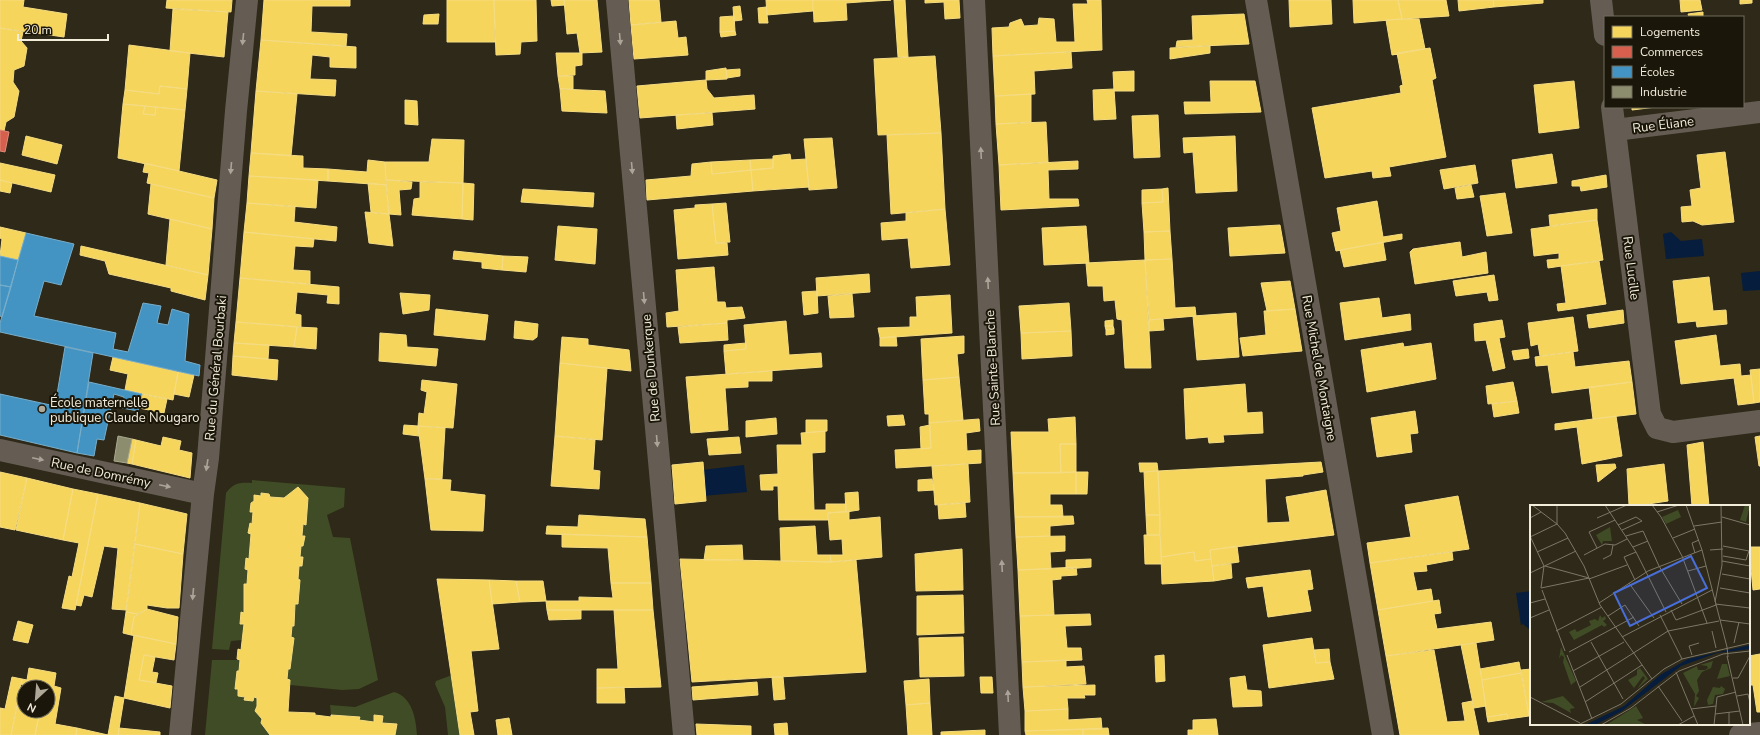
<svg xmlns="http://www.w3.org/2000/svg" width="1760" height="735" font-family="'Nunito Sans',sans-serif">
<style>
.green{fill:#404c25}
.water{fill:#061d3d}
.homes{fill:#f6d55c;stroke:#f5dc82}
.shops{fill:#d6604d;stroke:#de8a78}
.schools{fill:#4393c3;stroke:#78aeca}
.industry{fill:#8c8c6e;stroke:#aba98f}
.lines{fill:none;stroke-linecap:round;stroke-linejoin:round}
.minor{stroke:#655d54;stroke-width:22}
.oneway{fill:#aca498}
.poi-dot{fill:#ada897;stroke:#1a1609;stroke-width:1.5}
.labels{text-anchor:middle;stroke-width:4;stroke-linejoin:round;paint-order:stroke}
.street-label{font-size:13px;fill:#f2ecdb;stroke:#1a1609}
.poi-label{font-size:13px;fill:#f2ecdb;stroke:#1a1609;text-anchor:start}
.inset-road{fill:none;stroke:#7c7766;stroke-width:1}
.view{fill:#486ed9;fill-opacity:0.15;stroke:#486ed9;stroke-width:2}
.inset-edge{fill:none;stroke:#f2ecdb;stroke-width:2}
</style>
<rect width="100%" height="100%" fill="#2e2918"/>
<path class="green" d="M252 480 345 488 344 507 327 515 333 537 350 538 378 680 359 689 342 690 290 685V680L287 679 288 669H290L294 638 291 637 292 626H294L295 604H298L300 580 298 579 299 566 302 557H300L301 546 303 545V525H306L284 498 254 496V501L251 503 250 512H253L252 524H250L248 533 251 534 249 559H246L245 569 248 570 247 584H244V613H241L240 624H244L242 640 231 641 229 650 212 649 226 493C233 483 240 482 252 483Z
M212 660H240L239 671H237L235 688 238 689V696L245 697 244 700H253L254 697 257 698V706L255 711 276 735H205Z
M452 675 460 735H448L445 707 435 684 436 681Z
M394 692C412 697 416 718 417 735H395L396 724 382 723 383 716 374 715V722L359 720V717L331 715 330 705 355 707Z"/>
<path class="water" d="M1671 232 1681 241 1702 239 1704 256 1666 259 1663 234Z
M1760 271V290L1743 291 1741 273Z
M744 465 747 492 691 497 702 470Z
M1531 591V629H1529L1523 624 1521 625 1516 593Z"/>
<path class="homes" d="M0 0H24L23 7 67 14 64 37 0 28Z
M167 0H232L231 12 166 8Z
M264 0H350V6H312L311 32 347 34 346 46 261 40Z
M447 0H494L495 42H447Z
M494 0H536L537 41 521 42 520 54 496 55Z
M551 0H564L565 5 552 6Z
M564 0H597L602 52 580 53 577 33 567 34Z
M629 0H659L661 22 631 25Z
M766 0H813V11L767 15Z
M813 0H860V2L846 3 847 20 814 22Z
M860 0H891L860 2Z
M894 0H905L908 57H898Z
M925 0H959L960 18 945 19 944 2 925 3Z
M1087 0H1101L1102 50 993 56 992 28 1009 27 1010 23 1021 19 1024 26 1038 25 1039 18 1054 19 1056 42H1075L1073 4H1088Z
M1289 0H1331L1332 24 1290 27Z
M1353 0H1398L1402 19 1354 23Z
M1398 0H1446L1449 16 1402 19Z
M1458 0H1493L1494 7 1459 11Z
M1493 0H1543V3L1494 7Z
M1680 0H1700L1702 10 1681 12Z
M1740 0H1752V3L1740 4Z
M740 6 742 20 734 21 733 7Z
M766 7 768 23H759L758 8Z
M173 9 228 12 224 57 170 51Z
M1703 12V17H1689L1688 14Z
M439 14 438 24H423L424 15Z
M1244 14 1249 44 1176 47 1177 41 1193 40 1192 16Z
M734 16 735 31 720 32V17Z
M1402 19H1419L1425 49 1392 55 1386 20Z
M676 21 678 38 686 37 688 55 634 59 631 25Z
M0 28 23 32 21 41 27 48 24 66 14 70 13 82 19 91 14 117 6 122 4 131 0 130Z
M735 31 736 35 721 37 720 32Z
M261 40 356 47V68L330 67V57L312 55 310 79 336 80 335 96 256 91Z
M129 45 190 53 187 89 160 86 159 94 125 90Z
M1210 46V53L1170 59V48Z
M1430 48 1436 78 1432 80 1446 157 1389 167 1391 176 1373 178 1372 171 1325 178 1312 108 1401 93 1400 86 1403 85 1397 53Z
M1071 52 1072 68 1034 71 1035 94 995 96 993 56Z
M556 53H582V65L575 66V75L558 76Z
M935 56 941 133 878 135 874 59Z
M726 68 727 79 706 80V71Z
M740 69V76L727 78 726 70Z
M1134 71V91H1114L1113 72Z
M558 76H573V89H560Z
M706 80 707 89 714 98 754 95 755 109 640 118 637 86Z
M1210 81H1255L1261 112 1185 114 1184 102H1211Z
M1574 81 1579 128 1539 133 1534 85Z
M160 86 187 89 185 110 123 104 125 90 159 94Z
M560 89 605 91 607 113 562 111Z
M1114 89 1116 119 1094 120 1093 90Z
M256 91 297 94 291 156 251 153Z
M1031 94V122L996 124 995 96Z
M405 100 417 101 418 125 405 124Z
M123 104 145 106 143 114 155 115 156 107 185 110 179 171 118 158Z
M145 106 156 107 155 115 143 114Z
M1632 107H1656L1632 110Z
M712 113 713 125 677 129 676 115Z
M1158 115 1160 157 1134 158 1132 116Z
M1046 122 1048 162 999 165 996 124Z
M941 133 945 209 891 214 887 135Z
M26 136 62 145 57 164 22 155Z
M1235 136 1237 191 1196 193 1193 152 1184 153 1183 138Z
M832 138 837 188 809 190 804 139Z
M432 139 464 140 463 183 386 180 385 162H429Z
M1725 152 1734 222 1702 225 1693 221 1682 222 1681 207 1692 206 1690 190 1701 188 1697 155Z
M251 153 303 156V168L328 169V181L249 176Z
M790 154 791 160 806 159 809 187 753 191 751 170 773 168V156Z
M1552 154 1557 183 1516 188 1512 160Z
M773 159V168L751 170 750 160Z
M368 160 385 162 386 185 328 181V169L367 172Z
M750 160 751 170 712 174 711 162Z
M1078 161V169L1048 170 1049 199H1078L1079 206 1001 210 999 165Z
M711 162 712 174 751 170 753 191 647 200 646 180 691 176 692 164Z
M0 163 55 175 51 192 0 180Z
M145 163 217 180 214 198 147 183 149 173 143 172Z
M1475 165 1478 183 1444 189 1440 170Z
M1606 175 1607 187 1581 191 1580 186H1572V181Z
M249 176 318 180 316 208 247 203Z
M0 180 12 183 10 193 0 191Z
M386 180 412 182 411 189 399 190 401 215 389 214Z
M420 182 463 183 462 219 412 215 414 199 420 198Z
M368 183 386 185 389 214 371 212Z
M463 183 474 184 473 220 462 219Z
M151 184 214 198 212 229 148 214Z
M1471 185 1474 197 1457 199 1455 188Z
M1168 188 1170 231 1144 232 1142 203 1163 202 1162 189Z
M523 189 594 193 593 207 521 202Z
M1162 189 1163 202 1142 203V190Z
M1505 193 1512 233 1487 236 1480 196Z
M1377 201 1383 237 1402 234V239L1336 251 1332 233 1341 231 1337 208Z
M247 203 295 207 294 222 337 227 336 241 244 232Z
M726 203 730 242 716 243 712 204Z
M712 204 716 243H727L728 255 678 259 674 210 695 208V205Z
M945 209 950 265 911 268 908 238 882 240 881 223 906 221V213Z
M1597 209V220L1550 226 1549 215Z
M365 212 389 214 393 246 369 243Z
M170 219 212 229 208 275 166 265Z
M1597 220 1603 260 1548 268 1547 260 1559 259V253L1534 256 1531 229Z
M1280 225 1285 253 1230 256 1228 228Z
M558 226 597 229 595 264 555 260Z
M1086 226 1089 263 1044 265 1042 228Z
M0 227 26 233 18 260 0 256 2 239 0 238Z
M1170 231 1172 259 1145 260 1144 232Z
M244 232 314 239 313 247 295 246 293 270 310 271V284L240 278Z
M1383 242 1386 260 1344 267 1340 250Z
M1460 242 1462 257 1486 252 1488 273 1415 284 1410 252 1413 249Z
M81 246 208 275 205 300 171 291V288L109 274 105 261 80 255Z
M454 251 503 256 502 270 482 268V262L453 259Z
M503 256 528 257 526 272 502 270Z
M1172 259 1175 308 1195 307 1196 316 1149 320 1145 260Z
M1145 260 1151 368H1125L1122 320 1117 319 1115 300 1104 301 1103 286H1088L1086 263Z
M1599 261 1606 304 1558 311 1557 304 1566 303 1561 266Z
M714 267 717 302H725L726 308 742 307 745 318 727 320V323L667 327 666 313 679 311 676 270Z
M869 274 870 292 817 296 816 278Z
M1494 275 1498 300 1489 301 1487 292 1456 296 1453 281Z
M1709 277 1713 311 1726 310 1727 324 1697 327 1696 321 1678 323 1673 281Z
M240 278 339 287V304L327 303 328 295 297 292 295 314 301 315V327L236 322Z
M1290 281 1295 309 1267 311 1261 283Z
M817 291 818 313 804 315 802 292Z
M400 293 430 295 429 310 403 314Z
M852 294 854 317 830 318 828 296Z
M950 295 952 333 880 338 878 328 910 327V317H917L916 297Z
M1379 298 1382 318 1410 314 1411 330 1345 340 1340 303Z
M1069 303 1071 331 1021 333 1019 306Z
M436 309 488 315 485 340 434 335Z
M1295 309 1302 351 1243 356 1240 338 1266 335 1264 311Z
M1623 310 1624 323 1589 328 1587 315Z
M1236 313 1239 357 1197 360 1193 316Z
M1573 317 1578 351 1540 356 1538 344 1531 346 1528 323Z
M1163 319 1164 330 1149 331V320Z
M1113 320V326H1105V321Z
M1502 320 1505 337 1499 338 1505 368 1493 371 1486 340 1475 341 1474 324Z
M515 321 538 324 537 337 533 340 514 338Z
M786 321 789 355 821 353 822 367 726 374 724 351 746 349 744 325Z
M236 322 297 327 294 347 234 343Z
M727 323 728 340 680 343 678 327Z
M1105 326H1113L1114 329 1106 330Z
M297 327 317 328 316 349 294 347Z
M1114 329V334L1106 335V330Z
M1071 331 1072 356 1022 359 1021 333Z
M380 333 406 335 407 347 438 349 436 366 379 361Z
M1716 335 1720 366 1740 364 1741 376 1751 375 1754 403 1738 405 1734 378 1681 384 1675 341Z
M896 336 897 346H880V338Z
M964 336V353L957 354 959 377 923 380 921 339Z
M562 337 588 339V345L629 350 631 371 560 363Z
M234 343 269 345 268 359 233 356Z
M746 343V349L724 351V345Z
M1403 343 1404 347 1431 343 1436 379 1367 392 1361 350Z
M1528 349 1529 358 1514 360 1512 351Z
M1573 352 1575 367 1629 361 1632 382 1552 393 1548 365 1536 366 1535 357Z
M233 356 278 360 277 380 232 375Z
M113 357 178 372 173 400 125 390 128 374 110 370Z
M560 363 607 368 602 440 555 436Z
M1760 369V402L1754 403 1750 370Z
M772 371V381H748V387L725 388 728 430 691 433 686 377Z
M178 372 194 375 189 397 174 394Z
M959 377 963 420 929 423V414H925L923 380Z
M422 380 457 384 453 428 418 426 419 413 424 414 427 392 421 390Z
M1513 382 1517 401 1488 404 1486 386Z
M1632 382 1636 414 1593 419 1589 387Z
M1245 384 1247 413 1262 412 1263 433 1223 435 1224 442 1209 443 1208 437 1186 439 1184 389Z
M142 394 167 399 164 413 139 408Z
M1517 401 1519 413 1494 417 1492 404Z
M1415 411 1418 433 1410 434 1412 452 1377 457 1371 418Z
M903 415 905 425 888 426 887 416Z
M1616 416 1622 456 1582 464 1577 427 1555 430V424Z
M1075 417 1076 444H1060L1061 473H1013L1011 432H1049L1048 419Z
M776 418 777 434 746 437V421Z
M979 419 980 431 966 433 967 451 981 450V463L896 468 895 450 931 448 929 423Z
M806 420H827V431L806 433Z
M404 425 418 426 419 436 403 434Z
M930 425 931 448 921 449 920 427Z
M418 426 445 428 442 479H425Z
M825 431V452L812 453 814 510H826V504H846V512L828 513V520H779L778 486H773V490H761L760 475 778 474 777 445H802L801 433Z
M555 436 595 440 593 470 600 471 599 489 551 486Z
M1760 436V466H1759L1755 437Z
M163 437 181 441 179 450 192 453 190 478 132 464 136 440 161 446Z
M739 437 741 453 709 455 707 439Z
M132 439 136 440 132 464 127 463Z
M1703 442 1709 506H1692L1687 445Z
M1060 444H1076V472L1061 473Z
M703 462 706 501 675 504 672 465Z
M1321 462 1323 472 1303 475V476L1265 479 1267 523 1290 522 1286 497 1326 490 1334 535 1210 550 1211 559 1195 561 1194 552 1161 557 1158 471Z
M1139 463H1157L1158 471 1140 472Z
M968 464 970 502 935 505 932 466Z
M1615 464 1616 468 1598 482 1596 465Z
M1664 464 1668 501 1648 504V506H1620L1629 505 1627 469Z
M1158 471 1160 515H1146L1144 472Z
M0 472 27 478 15 530 0 527Z
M1076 472V494H1050V505H1062L1063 517H1015L1013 473Z
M1076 472H1088L1087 494H1076Z
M27 478 73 489 63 540 16 530Z
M425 479 451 480 450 491 485 495 483 531 431 530Z
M932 479 934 490 918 491V480Z
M298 487 308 498 306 525 303 524 302 536H305L303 546H301L300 557H303L302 566H299L298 579 300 580 298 604H295L294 626H292L291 637 294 638 290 669H288L287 679 290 680 288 712 315 713V715L331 717V715L360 717 359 720 374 722V715L383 716 382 723 397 724 395 735H270L261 723 262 719 255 711 257 706V698L254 697 253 701 244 700 245 697 238 696V689H235L237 671H239L240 660 237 659 238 649 241 650 244 624H240L241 612 244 613V584H247L248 570 245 569 246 558 249 559 251 534 248 533 250 523 252 524 253 512H250L251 503 254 501V495L261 496V493L269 494 270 497 284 498Z
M73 489 98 494 75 610 62 608 69 576 72 577 79 543 63 540Z
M858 492 859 510 846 512 845 493Z
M98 494 140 503 126 610 112 609 118 548 104 546 92 597 84 595 81 606 76 605Z
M1458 496 1469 549 1370 563 1367 543 1411 537 1405 505Z
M140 503 187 514 183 554 135 544Z
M965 503 966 517 939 519 938 505Z
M849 511V520L880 517 882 557 831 562 830 555H843L842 539 830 540 828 513Z
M579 515 645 519 647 537 546 534 547 526 578 527Z
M1146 515H1160V535H1147Z
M1073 516 1074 524 1050 526V536L1016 537 1015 517Z
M815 526 817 555H830L831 562 781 561 780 528Z
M562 534 647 537 651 583H611L608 548 562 547Z
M1144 535H1160L1162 564H1145Z
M1065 536V551L1050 552 1051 569 1018 570 1016 537Z
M135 544 183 554 179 608H167L147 605V609L138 614 126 612Z
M742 545 743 560H704L706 546Z
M1237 546 1239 562 1212 566 1210 550Z
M1749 547H1760V589L1753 590Z
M962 549 963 590 916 591 915 554Z
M1194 552 1195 561 1211 559 1214 581 1162 584 1161 557Z
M1452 552 1453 560 1426 565 1427 571 1413 572 1417 591 1431 589 1433 601 1378 610 1370 563Z
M680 559 831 562 856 560 866 672 692 682Z
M1091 559V567L1066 569V560Z
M1231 564 1232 578 1214 581 1212 566Z
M1076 567 1077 575 1061 576V579L1052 580 1054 615 1020 616 1018 570Z
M1310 570 1313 589 1307 590 1311 611 1268 617 1263 586 1248 588 1246 578Z
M437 579 489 580 499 649 471 651 478 711 470 712 474 735H460Z
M489 580 516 581 520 602 492 604Z
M516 581H543L546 601 520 602Z
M611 583H651L653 610H547L546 601H579V597L613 598Z
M963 595 964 633 917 635V596Z
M1439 600 1441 613 1434 614 1437 629 1491 622 1494 640 1386 656 1378 610Z
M147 609 178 617 176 644 131 635 134 617Z
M547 610H581V619L549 620Z
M614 610H653L661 687 597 688V669H618Z
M126 612 138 614 134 617 131 635 123 633Z
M1090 614 1091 625 1065 626 1067 648H1081L1082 660 1022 662 1020 616Z
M18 621 33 625 28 643 13 640Z
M134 635 176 644 174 660 144 655 139 680 172 686 170 708 124 698Z
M963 637 964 676 920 677 919 638Z
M1312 638 1316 663 1330 662 1334 679 1269 688 1263 645Z
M1476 643 1486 706 1474 708 1461 645Z
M1329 649 1330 662 1316 663 1314 650Z
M1434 650 1447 722 1465 721 1462 703 1472 701 1479 735H1400L1386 656Z
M1760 654V712H1757L1753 685H1749V656Z
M144 655 155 657 152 672 158 673 156 683 139 680Z
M1164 655 1165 681 1156 682 1155 656Z
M1066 660V667L1084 666 1086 684 1023 687 1022 662Z
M1519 662 1521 673 1482 680 1480 669Z
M29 668 56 673 54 686 61 688 55 724 77 728 76 735H35L40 711H48V687H39L27 680Z
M1531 669V716H1529L1521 670Z
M1521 673 1529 716 1508 719 1507 714 1487 717 1482 680Z
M1245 676 1247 690 1261 691 1262 706 1233 707 1230 678Z
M12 677 22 679 21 684 11 735H0V708L5 709Z
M772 677H783L785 699 774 700Z
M980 677H992L993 693H981Z
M22 679 27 680 39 687H27L21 684Z
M929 679 930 703 906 705 904 681Z
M757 682 758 695 693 700 692 687Z
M1095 685V695H1084L1085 698H1067L1068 709 1025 711 1023 687Z
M624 687 625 703H597V688Z
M115 696 124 698 118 735H76L77 728 108 735Z
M18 702 24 704V711H40L35 735H11Z
M930 703 932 735H908L906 705Z
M1068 709V720L1101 718 1102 729 1025 731V711Z
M1507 714 1508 719 1488 722 1487 717Z
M509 718 512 735H498L496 720Z
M1216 719 1218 735H1188V730H1193V720Z
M787 723 788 735H775L774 724Z
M696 724 751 726V735H697Z
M119 728 160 732V735H118Z
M1108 728 1109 735H1083V729Z
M1083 729V735H1026L1025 731Z
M985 730V735H941V732Z"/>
<path class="shops" d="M0 130 9 132 5 152 0 151Z"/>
<path class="schools" d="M26 233 74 244 61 285 44 281 34 316 116 333 113 349 128 352 143 303 161 306 157 323 168 325 172 309 189 314 185 361 200 365 199 376 0 332V323Z
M0 256 18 260 11 287 0 285Z
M0 285 11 287 2 317 0 316Z
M65 347 93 353 77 453 0 435V394L55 406Z
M89 382 142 394 138 411 122 408 124 397 114 394 104 440 97 439 94 456 77 453Z"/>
<path class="industry" d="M118 436 132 439 127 463 114 461Z"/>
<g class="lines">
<path class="minor" d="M617 0 684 735
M974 0 1010 735
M1256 0 1383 735
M1601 0 1605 35
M1612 107 1650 414 1657 428 1673 432 1760 421
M1615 130 1760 112
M0 450 203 494
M180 735 203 494 208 458 236 111 247 0
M1740 735 1760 733"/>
</g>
<defs><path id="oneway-solid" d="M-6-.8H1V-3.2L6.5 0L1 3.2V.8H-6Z"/></defs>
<g class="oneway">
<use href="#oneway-solid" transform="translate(243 39) rotate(96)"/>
<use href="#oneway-solid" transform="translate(620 39) rotate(85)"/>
<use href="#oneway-solid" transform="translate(981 153) rotate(-93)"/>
<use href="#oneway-solid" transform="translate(231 168) rotate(95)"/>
<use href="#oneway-solid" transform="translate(632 168) rotate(85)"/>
<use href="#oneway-solid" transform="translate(988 283) rotate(-93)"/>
<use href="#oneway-solid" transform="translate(644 298) rotate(85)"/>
<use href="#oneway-solid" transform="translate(657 441) rotate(85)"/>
<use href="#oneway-solid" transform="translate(38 459) rotate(12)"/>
<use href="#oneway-solid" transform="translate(207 465) rotate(99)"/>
<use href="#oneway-solid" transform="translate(165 486) rotate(12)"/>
<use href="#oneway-solid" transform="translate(1002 566) rotate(-93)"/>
<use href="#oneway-solid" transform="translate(193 594) rotate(95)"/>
<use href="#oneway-solid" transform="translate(1008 696) rotate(-93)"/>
</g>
<circle class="poi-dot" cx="42" cy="409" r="4"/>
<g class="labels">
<g class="street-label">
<text transform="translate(1663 124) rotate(-7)" y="5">Rue Éliane</text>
<text transform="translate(1632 268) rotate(83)" y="5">Rue Lucille</text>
<text transform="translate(215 368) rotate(-85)" y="5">Rue du Général Bourbaki</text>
<text transform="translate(650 368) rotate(-95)" y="5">Rue de Dunkerque</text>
<text transform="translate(992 368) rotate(-93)" y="5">Rue Sainte-Blanche</text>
<text transform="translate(1320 368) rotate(80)" y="5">Rue Michel de Montaigne</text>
<text transform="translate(101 472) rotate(12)" y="5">Rue de Domrémy</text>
</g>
<g class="poi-label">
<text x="50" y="407">École maternelle<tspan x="50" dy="15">publique Claude Nougaro</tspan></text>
</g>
</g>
<g transform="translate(1530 505)">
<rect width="220" height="220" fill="#2e2918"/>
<path d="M215 0H220L216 17 210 15ZM148 5 151 12 136 19 132 12ZM80 22 82 36H73L72 40 66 30ZM70 110 72 113 75 111 76 114 73 116 77 120 74 122 72 120 44 135 39 127 45 124 47 127 61 120 59 116 65 114 68 116ZM31 142 46 176 41 180 33 157 34 152 31 150 29 154ZM183 156 181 163 172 167 167 175 169 186 166 191 169 193 164 202 165 189 153 168 167 161 168 165H175L178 163 177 161 170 160ZM192 159H197L200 171 187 174ZM110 163 118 174 107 184 115 173 113 171 104 183 98 175 107 170V165ZM191 181 195 184 193 189 185 190 183 199 178 200 177 195 183 182 190 183ZM33 191 45 203 40 204 41 208 23 198 11 197ZM106 201 113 213 107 215 117 220H76Z" fill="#404c25"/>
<path d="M220 140V144L187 148 151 161 92 206 65 220H55L94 201 130 170 158 154Z" fill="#061d3d"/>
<path class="inset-road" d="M2 0 27 19 35 28 54 61 70 100 122 174M75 0 106 47 94 52 105 75M122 0 131 12 152 51 177 118M156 0 172 45 197 142 198 152M127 7 149 0M192 12 220 20M0 13 11 7M67 13 97 0M27 19V0M88 20 106 12 112 16 92 25M164 21 192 17M0 31 14 61 11 83M96 31 113 26 129 61 152 99M0 32 27 19M143 33 165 24M193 41 219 46 218 49M103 42 118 36M67 43 59 27 85 15M180 45 193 44M7 47 38 33M106 47 136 107M165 48 162 38 169 35M54 50 75 39 85 40 97 34M193 51 216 55 218 49M73 54 81 50 83 40M192 56 220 61M15 61 59 73M158 66 176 61M0 68 46 46M192 69 220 74M59 74 97 60M99 78 124 113M11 83 59 73M190 83 220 88M12 85 35 146M185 97 192 60 191 0M0 98 15 94M69 98 118 66 172 45M185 99 220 103M141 105 146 115 186 100M130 110 152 154M78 111 95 100 109 121M0 113 19 105M190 115 220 119M26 126 72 102M182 126 186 143M92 132 182 85M61 137 93 194M204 138 209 117M39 147 104 112M37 150 62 214M162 150 159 141 169 138M197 151 213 220M43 166 94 137M146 167 168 220M203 173H208L220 151M128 181 152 216M50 182 138 126 189 116M207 191 218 189 220 198M0 192 50 218M55 197 112 160M161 204 186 201M185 209 210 206M48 220 91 199 134 164 152 154 220 138M71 220 101 203 149 166 193 149 220 146M148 220 164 211M184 220 187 192 206 187M199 220V207"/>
<path class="view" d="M161 51 177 83 100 121 84 88Z"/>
<rect width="220" height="220" class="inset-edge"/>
</g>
<rect x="1604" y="16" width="140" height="92" fill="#1a1609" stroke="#706c5d"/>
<rect x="1612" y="26" width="20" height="12" fill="#f6d55c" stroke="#706c5d"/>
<text x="1640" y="36" font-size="12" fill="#f2ecdb">Logements</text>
<rect x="1612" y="46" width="20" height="12" fill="#d6604d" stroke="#706c5d"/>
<text x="1640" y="56" font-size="12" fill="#f2ecdb">Commerces</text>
<rect x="1612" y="66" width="20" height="12" fill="#4393c3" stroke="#706c5d"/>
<text x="1640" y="76" font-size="12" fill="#f2ecdb">Écoles</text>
<rect x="1612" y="86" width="20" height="12" fill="#8c8c6e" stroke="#706c5d"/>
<text x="1640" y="96" font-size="12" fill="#f2ecdb">Industrie</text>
<g transform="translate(36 699) rotate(206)"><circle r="19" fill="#1a1609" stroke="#706c5d"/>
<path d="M0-3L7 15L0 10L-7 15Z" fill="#ada897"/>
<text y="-6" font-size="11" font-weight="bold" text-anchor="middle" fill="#f2ecdb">N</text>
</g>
<path d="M18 34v6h90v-6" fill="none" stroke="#f2ecdb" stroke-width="2"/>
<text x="24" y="34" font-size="12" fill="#f2ecdb" stroke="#1a1609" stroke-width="3" paint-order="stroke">20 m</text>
</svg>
